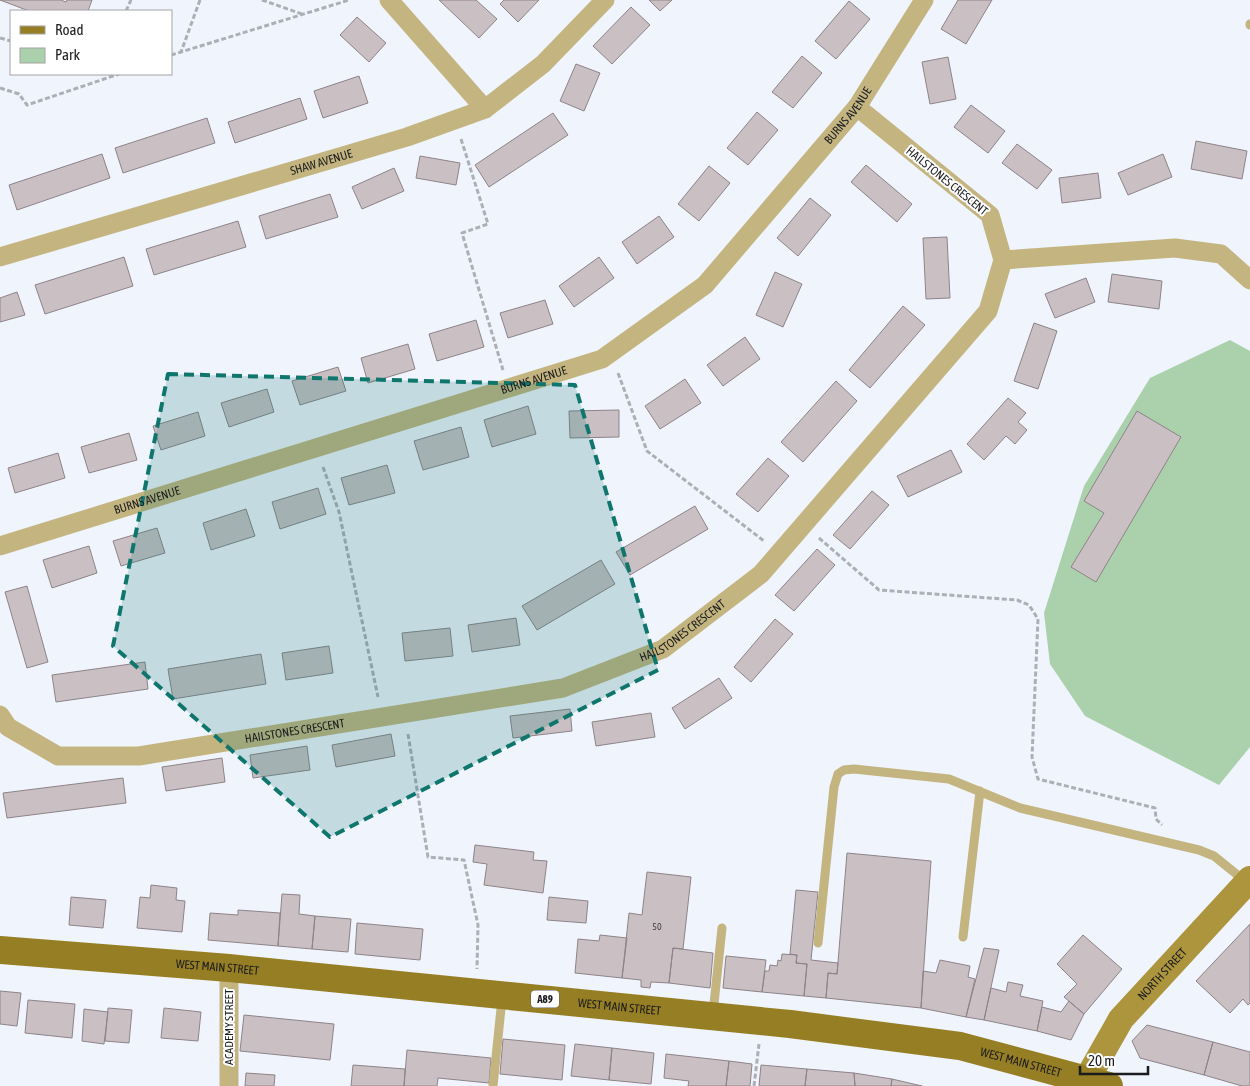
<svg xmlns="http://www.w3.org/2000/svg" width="1250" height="1086" font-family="'Asap Condensed',sans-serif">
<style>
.green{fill:#abd0ac}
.building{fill:#cac0c4;stroke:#8d8388}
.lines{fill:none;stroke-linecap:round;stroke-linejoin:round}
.path{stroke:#acafb6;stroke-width:3;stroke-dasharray:5 2.5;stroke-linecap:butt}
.service{stroke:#c4b580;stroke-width:9}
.minor{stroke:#c4b580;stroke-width:19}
.secondary{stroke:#ad953e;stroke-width:26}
.primary{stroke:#967e24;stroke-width:28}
.marked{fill:#0f766e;fill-opacity:0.2;stroke:#0f766e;stroke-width:4;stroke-dasharray:10 6;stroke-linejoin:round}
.labels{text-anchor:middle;stroke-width:4;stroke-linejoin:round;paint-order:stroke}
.number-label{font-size:10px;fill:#474548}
.shield{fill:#fff;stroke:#5f6062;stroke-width:1}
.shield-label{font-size:11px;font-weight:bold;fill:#1b1c1f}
.street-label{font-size:12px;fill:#1b1c1f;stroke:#fff}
</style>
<rect width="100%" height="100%" fill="#f0f4fd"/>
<path class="green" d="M1230 340 1250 351V747L1219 785 1085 716 1050 664 1044 613 1084 486 1150 378Z"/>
<path class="building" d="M0 0H61L66 2 67 0H92L88 11H29Z
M439 0H476L497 19 479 38Z
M504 0H539L518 22 500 4Z
M649 0H672L660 11Z
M958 0H992L966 44 941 29Z
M849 1 870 19 836 59 815 41Z
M631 7 650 25 612 64 593 46Z
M357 17 386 43 369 62 340 35Z
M802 56 822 73 793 108 772 92Z
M948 57 956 99 930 104 922 62Z
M576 64 600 73 584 111 560 101Z
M359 76 368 103 323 118 314 91Z
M300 98 307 119 235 143 228 122Z
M971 105 1005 131 988 153 954 127Z
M757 112 778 130 748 165 727 148Z
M553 113 568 135 489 187 475 165Z
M207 118 215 143 123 173 115 148Z
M1196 141 1247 151 1242 179 1191 169Z
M1017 144 1052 170 1037 189 1002 163Z
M102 154 110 178 17 210 9 185Z
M1163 154 1172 177 1128 195 1118 173Z
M420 156 460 163 456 185 416 178Z
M866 165 912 204 897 222 851 182Z
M709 166 730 183 699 221 678 204Z
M394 168 404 191 362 209 352 187Z
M1098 173 1101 198 1062 203 1059 178Z
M330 194 338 217 266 239 259 216Z
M810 198 831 215 798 256 777 238Z
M659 216 674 237 637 264 622 242Z
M238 221 246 247 154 275 146 249Z
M947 237 950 298 926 299 923 238Z
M124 257 133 286 45 314 35 285Z
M599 257 614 278 574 307 559 286Z
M775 272 802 284 783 327 756 315Z
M1112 274 1162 281 1159 309 1108 302Z
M1086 278 1095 302 1055 318 1045 294Z
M17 292 25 315 0 322V298Z
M545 300 553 324 508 338 500 313Z
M903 306 925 325 870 388 849 370Z
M476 320 484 347 437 361 429 334Z
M1034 323 1057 331 1038 389 1014 381Z
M745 337 760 359 723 386 707 365Z
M408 344 415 369 368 383 361 358Z
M338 367 346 391 300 405 292 381Z
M685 379 701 403 660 429 645 406Z
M836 381 857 401 803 462 781 442Z
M267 389 274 412 229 427 221 403Z
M1008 398 1026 413 1018 422 1027 430 1015 444 1006 436 984 460 967 444Z
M528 406 536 434 492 447 484 420Z
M619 410V437L570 438 569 411Z
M1137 411 1181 437 1096 582 1071 567 1104 513 1084 501Z
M198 412 205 436 161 450 153 426Z
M461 427 469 457 423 470 414 441Z
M129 433 137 460 89 473 81 447Z
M951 450 962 472 908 497 897 476Z
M58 453 65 478 15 493 8 468Z
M768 458 789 476 758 512 736 494Z
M387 465 395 493 349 505 341 478Z
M318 488 326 514 280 529 272 502Z
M872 491 889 505 850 549 833 535Z
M695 506 708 529 630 575 616 552Z
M246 509 255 536 211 550 203 523Z
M157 528 165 553 121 566 113 541Z
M89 546 97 573 52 588 43 560Z
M817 549 835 565 794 611 775 595Z
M601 560 615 584 537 630 522 606Z
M27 586 48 662 27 668 5 592Z
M516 618 520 645 472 652 468 625Z
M775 619 793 634 751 682 734 667Z
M450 628 453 656 405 661 402 633Z
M329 646 333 673 286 680 282 653Z
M261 654 266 684 173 699 168 669Z
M145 662 148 689 56 702 52 675Z
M719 678 732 698 685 729 672 708Z
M570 709 572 731 513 738 510 716Z
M651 713 655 737 596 746 592 722Z
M391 734 395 756 336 767 332 745Z
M307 746 310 770 253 778 250 755Z
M222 758 225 782 166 791 162 767Z
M123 778 126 803 7 818 3 793Z
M475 845 534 852 533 860 547 861 543 893 484 885 487 864 473 862Z
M847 853 931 861 921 1008 826 998 828 973 837 974Z
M647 872 691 877 683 949 673 948 669 983 651 982 650 988 641 987V980L622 978 629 913 642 915Z
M151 885 177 888 176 900 185 901 182 932 137 928 140 897 150 898Z
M796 890 818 892 811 960 838 963 837 974 828 973 826 998 804 996 807 964 796 963 797 955 790 954Z
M282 894 300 895 299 914 315 916 312 949 278 946Z
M71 897 106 900 103 928 69 925Z
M549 897 588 901 586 923 547 920Z
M238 910 280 913 278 946 208 940 210 913 238 915Z
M315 916 351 919 348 952 312 949Z
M357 923 423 929 420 960 355 954Z
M1250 924V1003L1248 1005 1243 999 1230 1013 1196 981Z
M600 935 627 938 622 978 575 973 578 939 599 941Z
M1083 935 1122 969 1084 1014 1064 997 1077 984 1057 964Z
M673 948 713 953 710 988 669 983Z
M984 948 999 950 984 1020 966 1017Z
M782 954 797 955 796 963 807 964 804 996 762 992 765 971H769L770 965 777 966 778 960 781 961Z
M726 956 766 960 762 992 723 988Z
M940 960 970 966 968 977 975 979 966 1017 921 1008 923 971 936 973Z
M1008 982 1023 985 1020 996 1043 1001 1037 1031 984 1020 991 988 1006 992Z
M0 991 21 993 17 1026 0 1024Z
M28 1000 75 1004 72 1038 25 1033Z
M1069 1001 1084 1014 1071 1040 1037 1031 1042 1007 1061 1012Z
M108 1008 132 1010 129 1043 105 1041Z
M164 1008 201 1012 198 1041 161 1038Z
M84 1009 108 1012 104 1044 82 1041Z
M244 1015 334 1024 330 1060 240 1051Z
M1147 1025 1213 1042 1204 1075 1140 1058 1132 1041Z
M503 1039 565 1045 562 1080 500 1074Z
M1213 1042 1250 1052V1086H1242L1204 1075Z
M575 1044 612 1048 609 1080 571 1076Z
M612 1048 654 1053 651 1084 609 1080Z
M407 1050 491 1058 489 1083 438 1078 437 1086H404Z
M666 1054 729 1061 726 1086H688L689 1081 664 1078Z
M729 1061 752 1064 750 1086H726Z
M353 1065 405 1069 404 1086H351Z
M761 1065 807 1069 805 1086H759Z
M807 1069 854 1073 855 1086H805Z
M246 1073 275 1075 274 1086H245Z
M854 1073 892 1079 891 1086H855Z
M892 1079 922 1086H891Z"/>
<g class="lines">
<path class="path" d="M200 0 181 52 349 0
M262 0 302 14
M126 11 131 0
M0 38 11 41
M171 55 181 52
M0 88 19 94 27 105 119 74
M461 139 488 224 462 233 503 370
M618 373 647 451 764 541
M323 467 339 512 378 697
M819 538 879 590 1017 600 1029 605 1038 619 1032 757 1038 779 1155 808 1156 819 1162 825
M408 734 428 857 464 860 478 925 477 969
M754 1086 759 1044"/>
<path class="service" d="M1250 24V25
M963 937 980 791
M818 943 834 787 838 774 844 770 854 769 949 779 1020 808 1199 850 1214 856 1245 881
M713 1013 722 928
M493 1086 502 999"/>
<g class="minor">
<path d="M389 0 485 109"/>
<path id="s1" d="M0 257 407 137 485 109 543 64 605 0"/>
<path d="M1003 260 1175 248 1221 254 1250 280"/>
<path id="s2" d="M0 546 602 359 705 285 857 107 924 0"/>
<path id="s3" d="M0 715 8 727 58 756H139L563 688 663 649 761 574 988 311 1003 260 990 215 857 107"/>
<path d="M229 968V1086"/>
</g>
<path class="secondary" id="s4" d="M1083 1086 1121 1019 1250 879"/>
<path class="primary" id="s5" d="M0 950 229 968 790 1024 960 1046 1109 1086"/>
</g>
<path class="marked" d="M168 374 575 385 658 670 330 837 113 646Z"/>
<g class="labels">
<g class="number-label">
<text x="657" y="930">50</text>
</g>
<rect class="shield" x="531" y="990.5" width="28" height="17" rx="4"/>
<g class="shield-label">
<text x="545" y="1003">A89</text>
</g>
<g class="street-label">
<text dy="4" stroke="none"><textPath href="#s2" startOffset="979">BURNS AVENUE</textPath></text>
<text dy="4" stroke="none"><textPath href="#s1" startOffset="335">SHAW AVENUE</textPath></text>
<text transform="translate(947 181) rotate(39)" y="4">HAILSTONES CRESCENT</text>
<text dy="4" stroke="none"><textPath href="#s2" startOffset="559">BURNS AVENUE</textPath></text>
<text dy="4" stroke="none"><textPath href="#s2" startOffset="154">BURNS AVENUE</textPath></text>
<text dy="4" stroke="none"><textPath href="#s3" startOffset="716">HAILSTONES CRESCENT</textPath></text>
<text dy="4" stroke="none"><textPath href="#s3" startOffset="311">HAILSTONES CRESCENT</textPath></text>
<text dy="4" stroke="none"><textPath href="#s5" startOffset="218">WEST MAIN STREET</textPath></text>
<text dy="4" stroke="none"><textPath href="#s4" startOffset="138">NORTH STREET</textPath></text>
<text dy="4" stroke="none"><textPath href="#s5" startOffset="622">WEST MAIN STREET</textPath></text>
<text transform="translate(229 1027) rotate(-90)" y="4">ACADEMY STREET</text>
<text dy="4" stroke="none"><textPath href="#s5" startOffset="1028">WEST MAIN STREET</textPath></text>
</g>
</g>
<rect x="10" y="10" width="162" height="65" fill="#ffffff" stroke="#a4a4a5"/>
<rect x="20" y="26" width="25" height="8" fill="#967e24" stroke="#a4a4a5"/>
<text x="55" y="35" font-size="15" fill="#1b1c1f">Road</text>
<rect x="20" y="48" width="25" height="15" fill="#abd0ac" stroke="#a4a4a5"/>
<text x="55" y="60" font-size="15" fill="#1b1c1f">Park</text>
<path d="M1080 1066v8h68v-8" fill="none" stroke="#1b1c1f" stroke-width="2.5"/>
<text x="1088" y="1066" font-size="15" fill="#1b1c1f" stroke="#ffffff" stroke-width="4" paint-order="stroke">20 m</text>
</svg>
